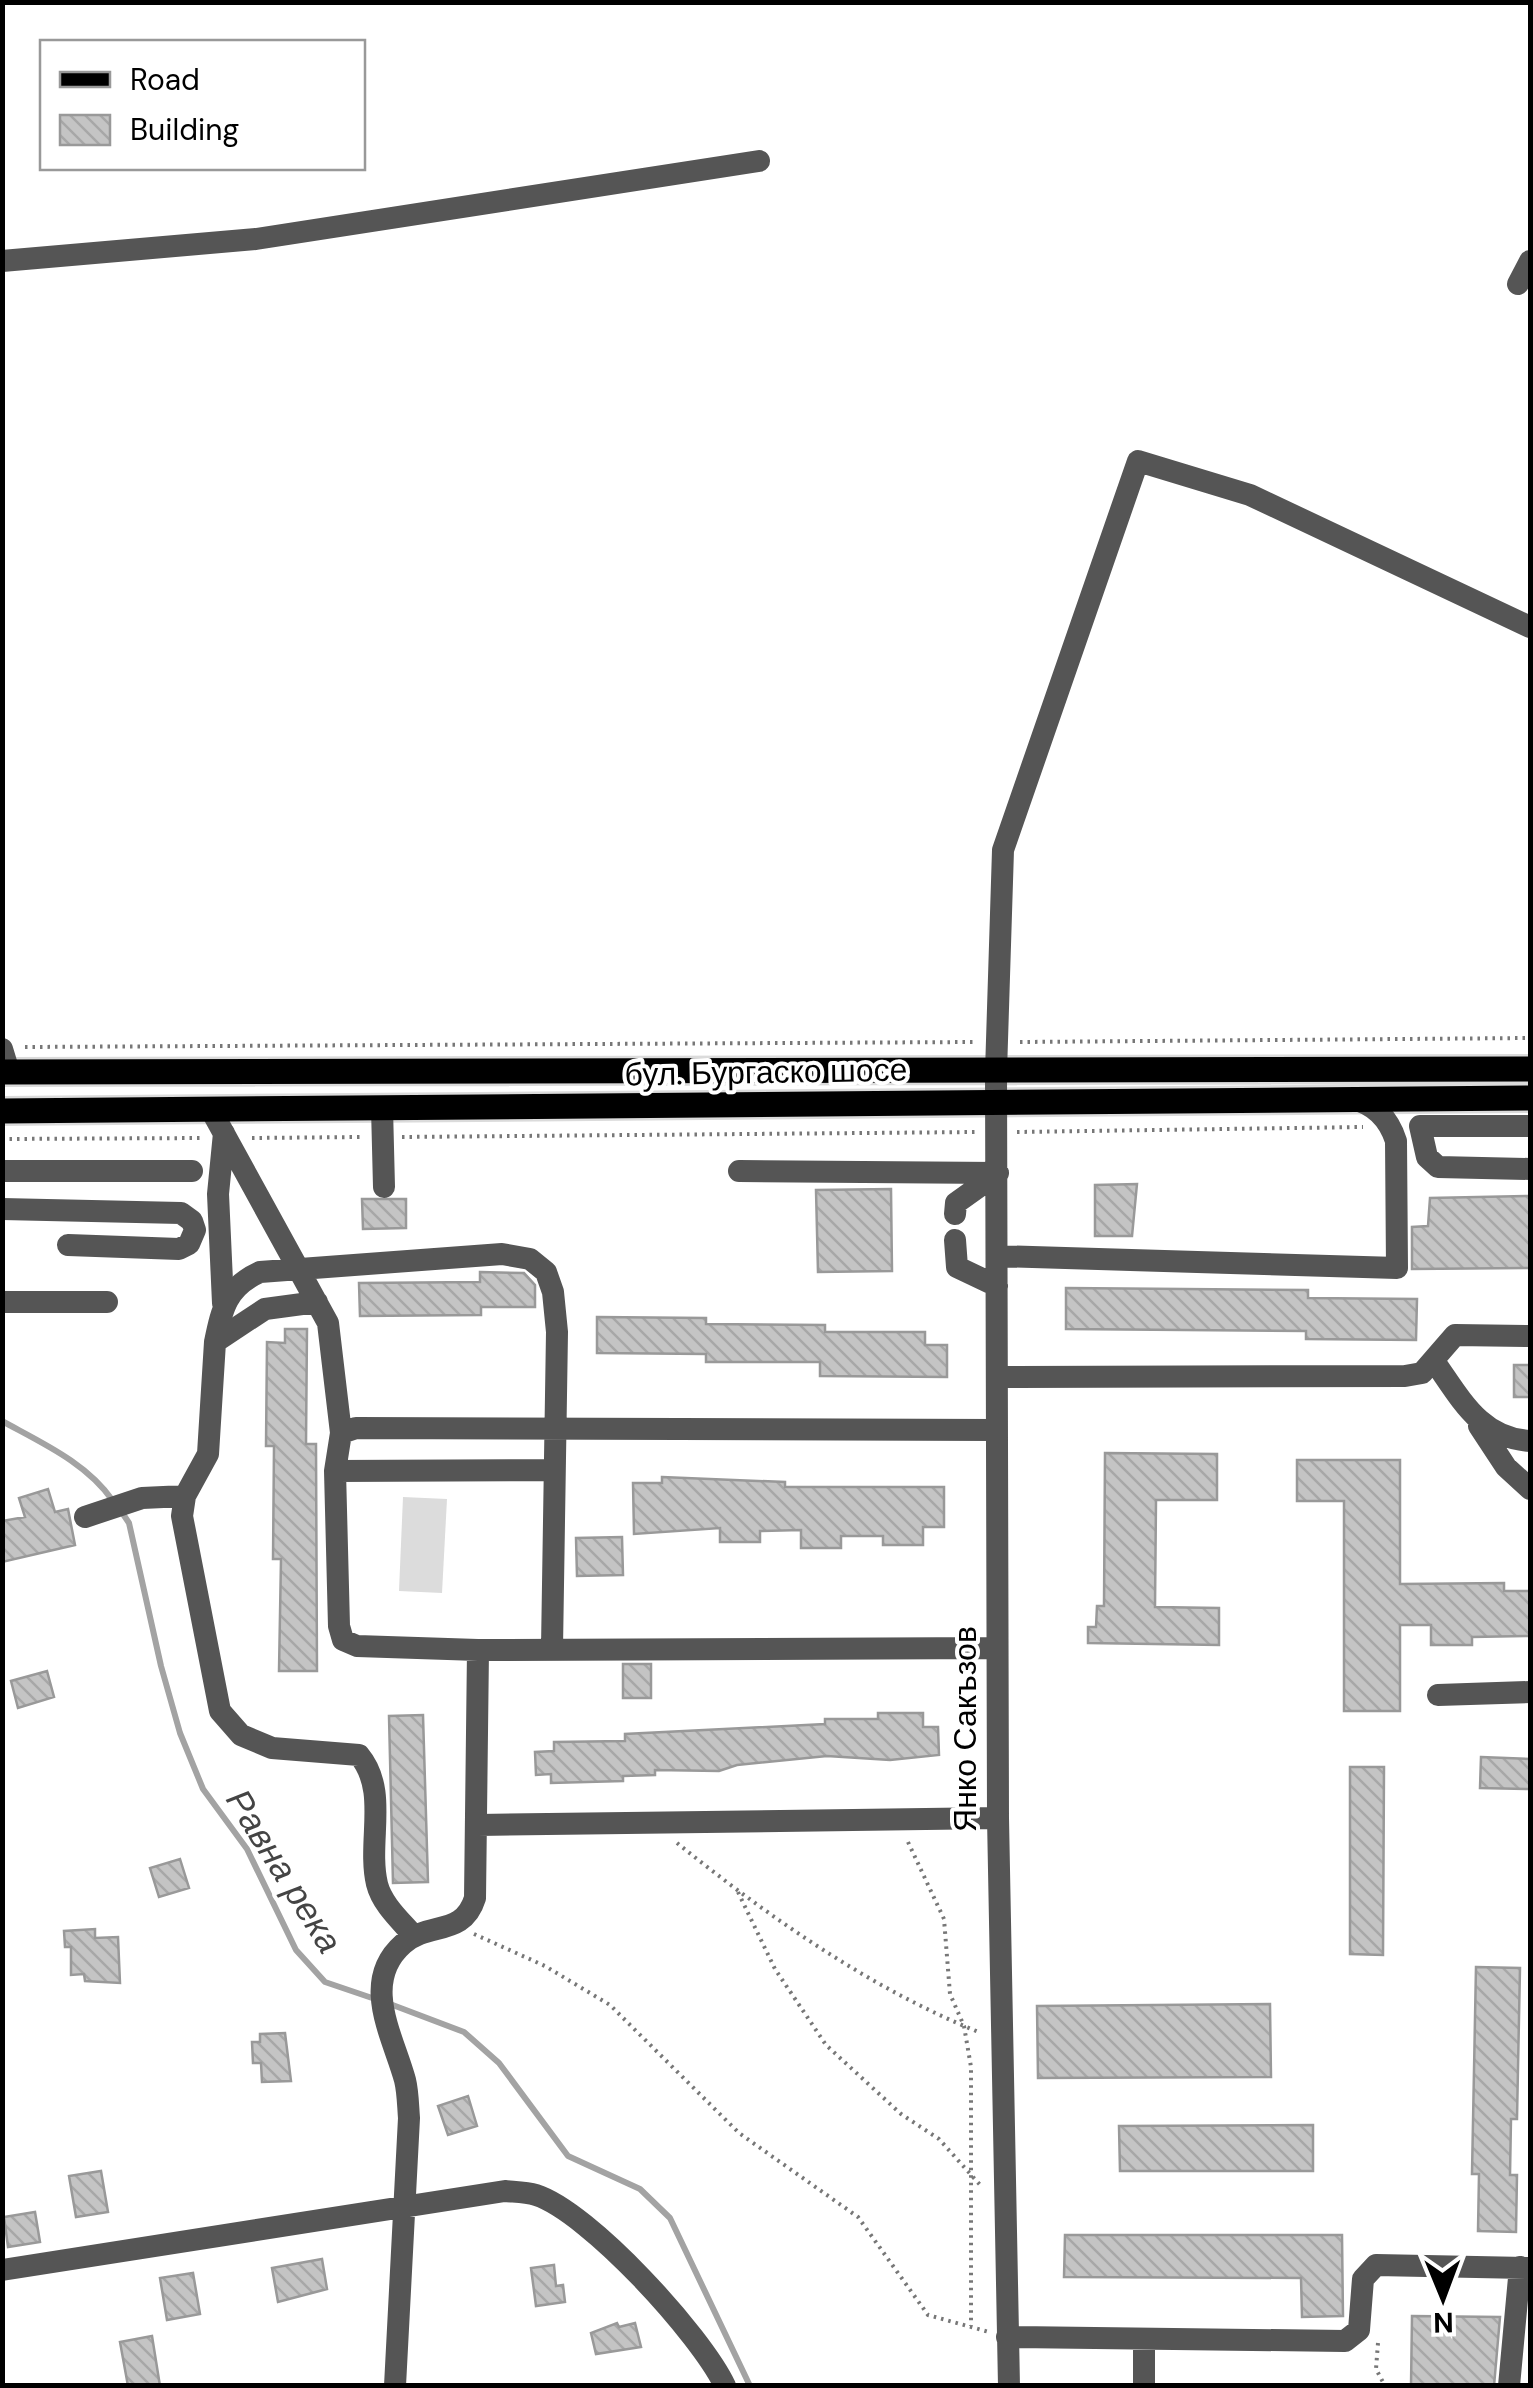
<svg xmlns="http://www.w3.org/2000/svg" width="1533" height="2388" font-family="'DM Sans',sans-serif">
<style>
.pitch{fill:#dcdcdc}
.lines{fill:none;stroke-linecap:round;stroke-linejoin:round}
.stream{stroke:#a3a3a3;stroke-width:6}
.building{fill:url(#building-back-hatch);stroke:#999;stroke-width:2.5}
.major-casing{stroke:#dbdbdb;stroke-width:30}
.path{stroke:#777;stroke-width:4;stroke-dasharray:2.5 5;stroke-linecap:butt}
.minor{stroke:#555;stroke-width:22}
.major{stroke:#000;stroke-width:25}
.labels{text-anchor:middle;stroke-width:8;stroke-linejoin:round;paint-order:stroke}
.street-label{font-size:32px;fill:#000;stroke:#fff}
.water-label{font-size:35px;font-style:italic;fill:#444;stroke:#fff}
</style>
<defs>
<pattern id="building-back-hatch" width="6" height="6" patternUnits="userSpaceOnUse" patternTransform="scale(2.5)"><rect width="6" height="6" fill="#c4c4c4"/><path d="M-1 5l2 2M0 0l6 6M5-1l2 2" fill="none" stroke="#a7a7a7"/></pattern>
</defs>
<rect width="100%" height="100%" fill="#fff"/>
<path class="pitch" d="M403 1497 447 1499 442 1593 399 1591Z"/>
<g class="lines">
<path class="stream" d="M2 1421C42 1443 87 1463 113 1501
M121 1511 129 1523 161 1666 180 1733 203 1789 247 1849 296 1950 325 1982 378 2000
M390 2004 464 2032 499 2063 568 2156 640 2189 670 2218 750 2386"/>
</g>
<path class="building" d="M1137 1184 1132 1236H1095V1185Z
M891 1189 892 1271 818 1272 816 1190Z
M1530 1196V1268L1412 1269V1227L1428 1226 1430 1198Z
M362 1199H406V1228L363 1229Z
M480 1272 524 1273 535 1285V1307H481V1315L360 1316 359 1283 480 1282Z
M1066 1288 1308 1290V1298L1417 1299 1416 1340 1306 1339V1331L1066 1329Z
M597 1317 706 1318V1324L825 1325V1332H925V1345H947V1377L820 1376V1362H706V1354L597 1353Z
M285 1329H307L306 1444H316L317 1671H279L281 1559H273L274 1446H266L267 1342 285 1343Z
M1514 1365H1530V1397H1514Z
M1105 1453 1217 1454V1500H1156L1155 1607 1219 1608V1645L1088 1643V1627H1096L1097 1606H1104Z
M1297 1460H1400V1584L1504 1583V1591H1530V1636L1472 1637V1645H1431V1625H1400V1711H1344V1501H1297Z
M662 1477 785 1482V1487H944V1527H923V1545H883V1536H841V1548H801V1530L760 1531V1542H720V1528L634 1534 633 1483H662Z
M48 1489 55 1512 68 1509 75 1545 2 1562V1521L25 1517 19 1498Z
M622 1537 623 1575 577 1576 576 1538Z
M623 1664H651V1698H623Z
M47 1671 54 1697 18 1708 11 1681Z
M878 1713H923V1727H938L939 1755 890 1760 827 1756 737 1765 719 1771 655 1770V1775L623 1776V1781L551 1783V1774L536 1775 535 1752 554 1751V1742L625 1741V1734L825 1724V1719H878Z
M423 1715 428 1882 393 1883 389 1716Z
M1481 1757 1530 1759V1789L1480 1788Z
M1350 1767H1384L1383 1955 1350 1954Z
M180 1859 189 1888 159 1897 150 1868Z
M95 1929V1938L118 1937 120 1983 85 1981 84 1974 71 1975V1947H65L64 1931Z
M1476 1967 1520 1968 1517 2119H1511L1510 2175H1517L1516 2232 1478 2231 1479 2174H1472Z
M1270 2004 1271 2077 1038 2078 1037 2006Z
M285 2033 291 2081 262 2082 261 2063H253L252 2042H260V2034Z
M468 2096 477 2126 448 2135 438 2106Z
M1313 2125V2171H1120L1119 2126Z
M101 2171 108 2212 76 2217 69 2176Z
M35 2212 40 2242 8 2247 4 2217Z
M1065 2235H1342L1343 2316 1302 2317 1301 2278 1064 2277Z
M322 2259 327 2289 278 2302 272 2268Z
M554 2265 556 2286 563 2285 565 2302 536 2306 531 2268Z
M193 2273 200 2314 167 2320 160 2278Z
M1412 2316 1500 2317 1494 2386H1411Z
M617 2323 619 2327 635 2323 641 2347 596 2354 591 2333Z
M152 2336 160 2386H128L120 2342Z"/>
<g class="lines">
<defs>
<path id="major" d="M2 1072 1530 1069
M2 1111 1530 1098"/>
</defs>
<use href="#major" class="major-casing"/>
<path class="path" d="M1020 1042 1530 1038
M25 1047 976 1042
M1017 1132 1363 1127
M402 1137 978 1132
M252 1138 363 1137
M2 1139 203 1138
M908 1842 944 1919 950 1994 964 2026 971 2067V2326
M677 1843C769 1917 871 1989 981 2033
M738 1892 775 1969 826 2045 901 2114 939 2139 982 2187
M474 1934 545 1966 610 2005 739 2133 858 2217 928 2315 989 2332
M1378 2343 1376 2369 1385 2386"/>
<path class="minor" d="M2 261 256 239 759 161
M1518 284 1530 261
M2 1049 9 1072
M382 1108 384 1187
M211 1110 328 1323 341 1433
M1530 1126H1420L1427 1157 1438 1167 1530 1169
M2 1171H192
M739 1171 998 1173
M2 1209 181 1213 192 1221 195 1230 189 1244 179 1249 68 1245
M955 1214 956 1203 998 1173
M955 1240 957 1267 997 1286
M997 1256 1397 1268 1396 1141C1389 1119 1375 1104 1352 1099
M2 1302H107
M317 1302 265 1309 215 1342 208 1454 185 1496 182 1516 220 1711 241 1735 272 1748 359 1755C389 1791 367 1841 377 1884 382 1904 400 1920 413 1935
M223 1303 218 1194 224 1133
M215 1342C222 1308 227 1287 260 1272L502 1254 530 1259 546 1272 553 1292 557 1332 552 1648
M1434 1361C1461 1399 1480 1438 1530 1441
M997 1377 1405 1376 1422 1373 1455 1335 1530 1336
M1479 1426 1506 1467 1530 1489
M335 1471 553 1470
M85 1517 142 1498 185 1496
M997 1648 478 1650 357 1646 343 1640 339 1626 335 1471 341 1433 356 1428 997 1430
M1438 1695 1530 1692
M478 1825 998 1818
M2 2270 505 2191C515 2192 526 2192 536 2195 589 2212 701 2335 725 2386
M1007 2337 1345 2341 1359 2330 1363 2279 1376 2265 1530 2268
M1144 2340V2386
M395 2386 409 2118C408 2106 408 2092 405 2080 393 2036 360 1982 403 1944 429 1921 463 1937 475 1898L478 1650
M1009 2386 998 1818 996 1072 1003 850 1138 461 1250 495 1530 627
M1509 2386 1520 2267"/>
<use href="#major" class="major"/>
</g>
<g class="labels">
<g class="street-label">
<text transform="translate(766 1072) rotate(-1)" y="11">бул. Бургаско шосе</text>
<text transform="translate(965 1729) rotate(-90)" y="11">Янко Сакъзов</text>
</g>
<g class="water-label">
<text transform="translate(284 1871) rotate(58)" y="12">Равна река</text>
</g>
</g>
<rect width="1533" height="2388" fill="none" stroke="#000000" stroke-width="10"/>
<rect x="40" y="40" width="325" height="130" fill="#ffffff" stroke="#999999" stroke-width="2.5"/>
<rect x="60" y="72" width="50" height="15" fill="#000000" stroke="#999999" stroke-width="2.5"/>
<text x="130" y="90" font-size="30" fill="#000000">Road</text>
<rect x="60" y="115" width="50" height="30" fill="url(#building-back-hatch)" stroke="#999999" stroke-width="2.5"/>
<text x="130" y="140" font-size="30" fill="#000000">Building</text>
<g transform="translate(1443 2298) rotate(179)" stroke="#ffffff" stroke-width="8" paint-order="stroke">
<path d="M0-8L18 38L0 25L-18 38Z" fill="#000000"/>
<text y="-15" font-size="28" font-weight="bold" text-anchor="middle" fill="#000000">N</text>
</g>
</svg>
